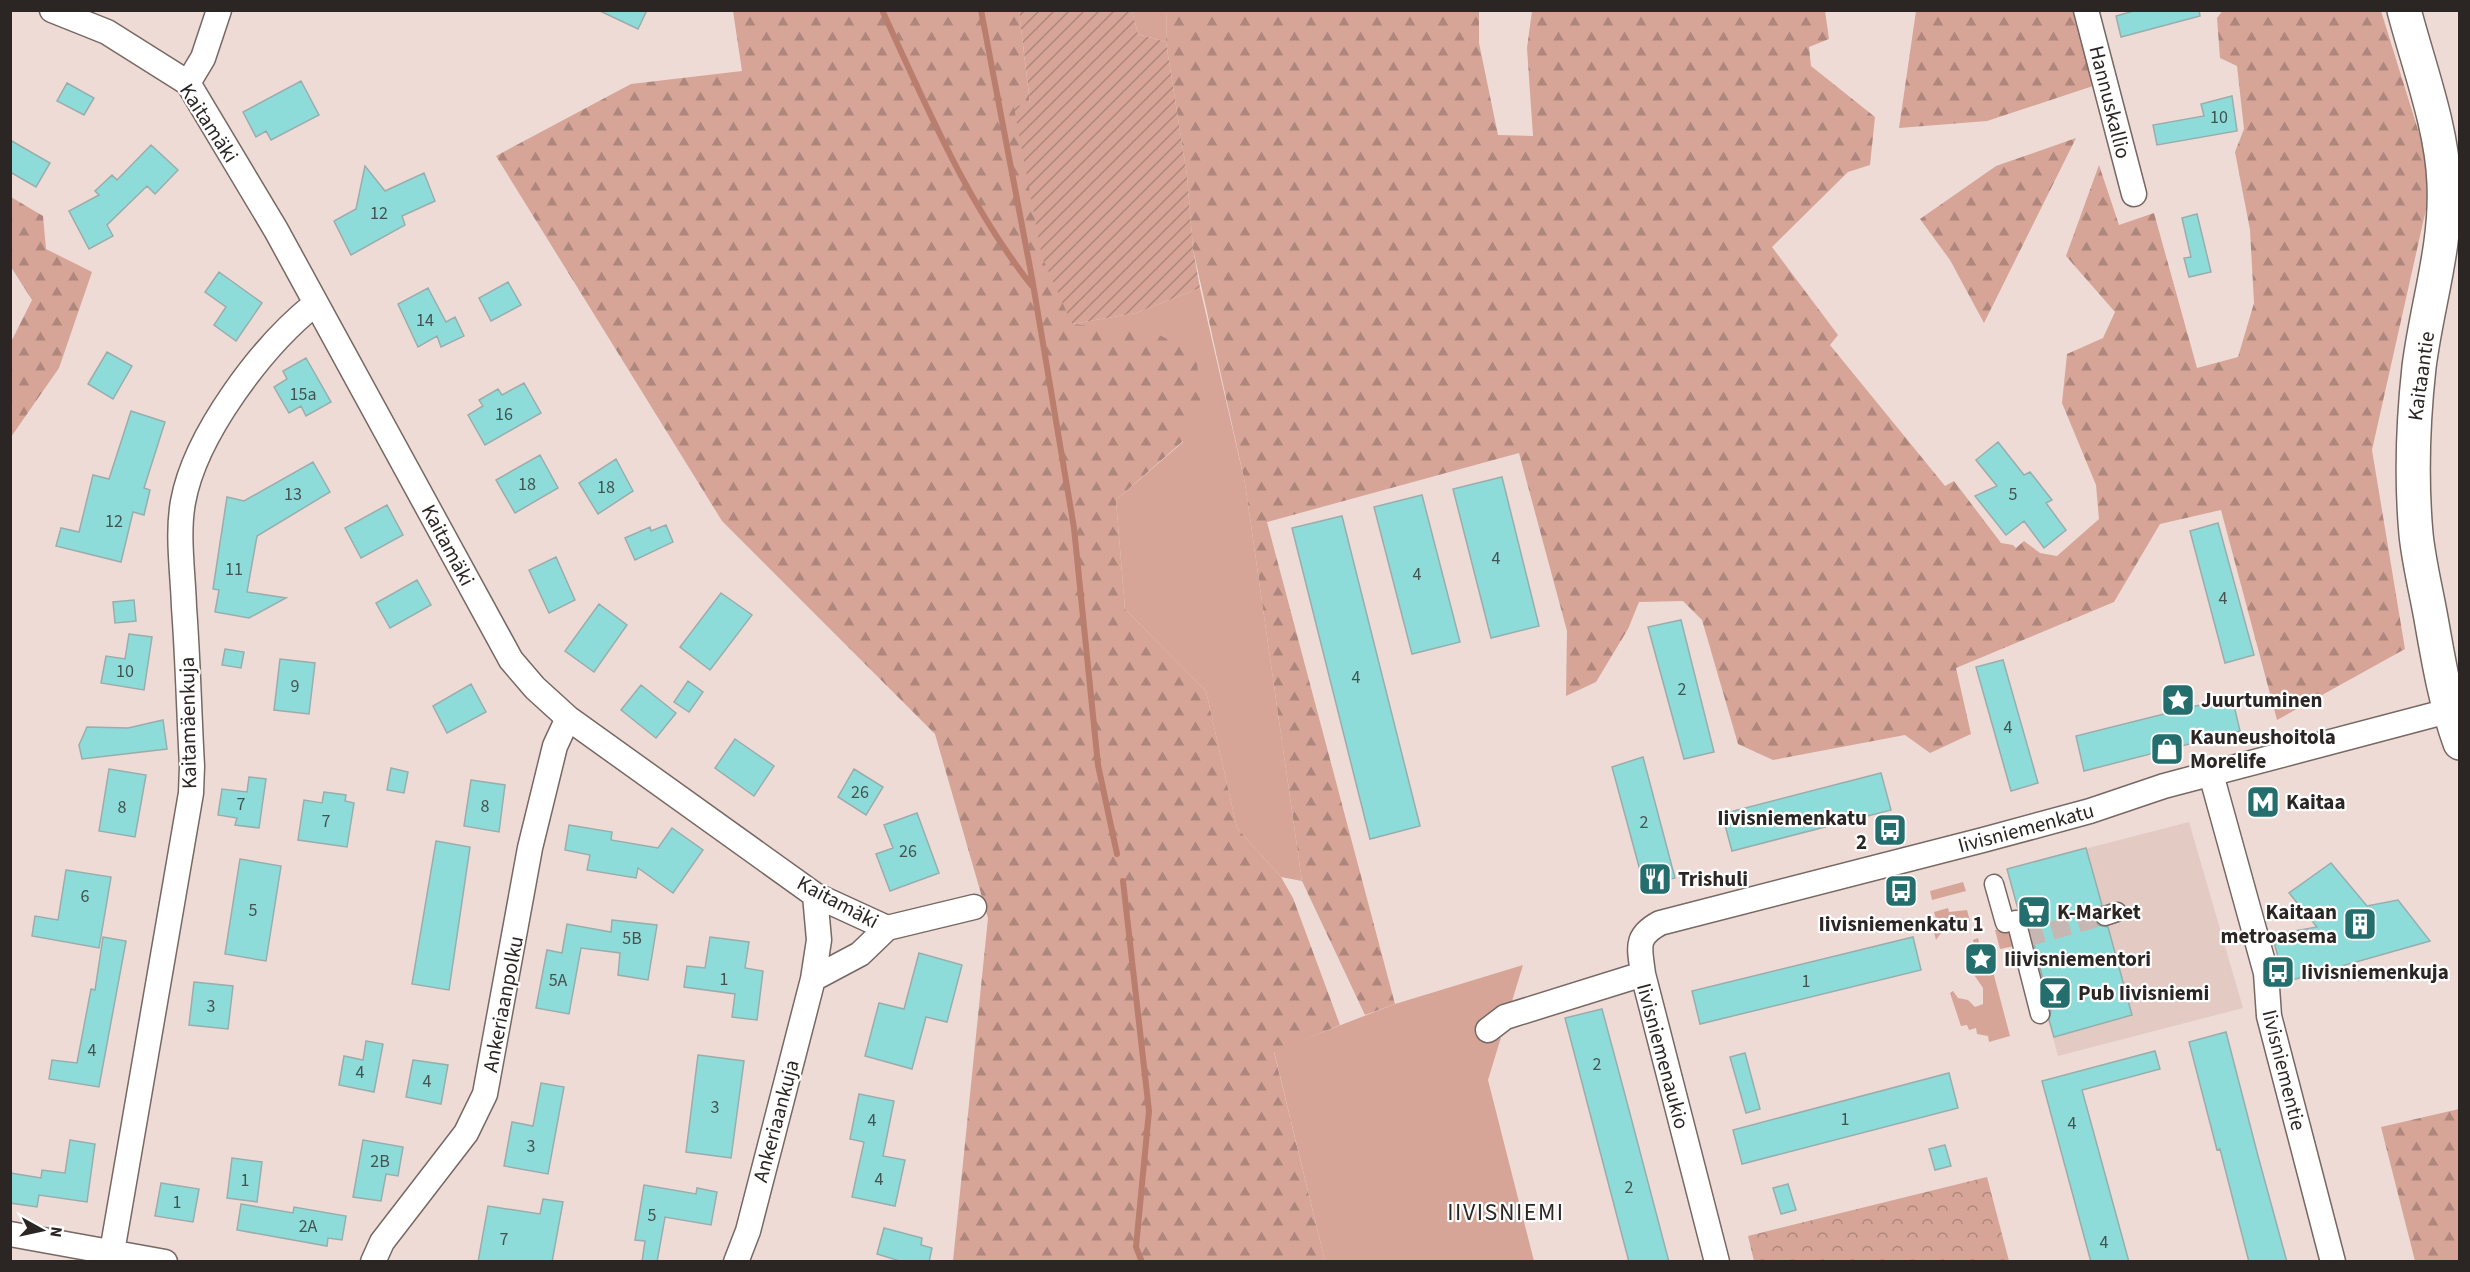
<svg xmlns="http://www.w3.org/2000/svg" width="2470" height="1272" font-family="'Source Sans 3',sans-serif">
<style>
.built{fill:#e3cac3}
.grass{fill:#d6a597}
.forest{fill:url(#forest-firs)}
.park{fill:url(#park-crowns)}
.garden{fill:url(#garden-furrows)}
.lines{fill:none;stroke-linecap:round;stroke-linejoin:round}
.stream{stroke:#b97e6e;stroke-width:6}
.building{fill:#8edcd9;stroke:#99adac;stroke-width:1.5}
.pedestrian-tunnel{stroke:#c7b7b2;stroke-width:18;stroke-dasharray:18 9;stroke-linecap:butt}
.pedestrian-casing{stroke:#776863;stroke-width:21}
.minor-casing{stroke:#776863;stroke-width:27}
.secondary-casing{stroke:#776863;stroke-width:36}
.pedestrian{stroke:#fff;stroke-width:18}
.minor{stroke:#fff;stroke-width:24}
.secondary{stroke:#fff;stroke-width:33}
.labels{text-anchor:middle;stroke-width:4.5;stroke-linejoin:round;paint-order:stroke}
.number-label{font-size:18px;fill:#445350}
.street-label{font-size:21px;fill:#2b2523;stroke:#fff}
.poi-label{font-size:21px;font-weight:bold;fill:#2b2523;stroke:#fff;text-anchor:start}
.quarter-label{font-size:24px;letter-spacing:1.5px;fill:#2b2523;stroke:#fff}
</style>
<defs>
<pattern id="forest-firs" width="22" height="20" patternUnits="userSpaceOnUse" patternTransform="scale(1.5)"><rect width="22" height="20" fill="#d6a597"/><path d="M5 1l3.5 6h-7zM16 11l3.5 6h-7z" fill="#ae867b"/></pattern>
<pattern id="park-crowns" width="20" height="18" patternUnits="userSpaceOnUse" patternTransform="scale(1.5)"><rect width="20" height="18" fill="#d6a597"/><path d="M2 6a3 3 0 1 1 6 0M12 15a3 3 0 1 1 6 0" fill="none" stroke="#ae867b"/></pattern>
<pattern id="garden-furrows" width="10" height="10" patternUnits="userSpaceOnUse" patternTransform="scale(1.5)"><rect width="10" height="10" fill="#d6a597"/><path d="M-1 1l2-2M0 10L10 0M9 11l2-2" fill="none" stroke="#ae867b"/></pattern>
</defs>
<rect width="100%" height="100%" fill="#eedbd6"/>
<path class="built" d="M2189 822 2243 1008 2058 1056 2007 869Z"/>
<path class="grass" d="M1132 11H1167L1166 42 1138 34Z
M1200 288 1245 483 1302 881 1281 877 1237 828 1206 691 1125 609 1116 500 1183 442 1072 324 1136 313Z
M1963 882 1966 891 1932 900 1930 891Z
M1948 908 1949 912 1967 910 1970 921 1959 919 1946 926 1945 932 1941 933 1936 940 1934 932 1939 930 1934 912Z
M2009 926 2014 946 2000 949 1995 930Z
M1978 938 1981 950 1987 949 2010 1036 1989 1042 1988 1036 1977 1034 1976 1028 1969 1030 1967 1025 1961 1026 1950 993 1953 991 1958 998 1968 1000 1975 1007 1983 1004V988L1968 966 1976 955 1973 940Z
M1523 965 1488 1080 1534 1261H1325L1274 1051 1395 1004Z"/>
<path class="forest" d="M2223 10 2381 11 2433 178 2372 450 2405 649 2277 720 2221 510 2160 524 2114 602 1956 668 1971 734 1930 753 1905 735 1773 760 1738 744 1702 620 1683 601 1639 602 1628 629 1596 682 1566 696 1567 631 1519 453 1267 522 1395 1004 1365 1015 1302 881 1245 483 1193 249 1187 175 1166 42 1167 11H1479V43L1498 135 1533 136 1527 48 1532 11H1825L1829 39 1809 47 1811 66 1875 117 1870 165 1848 172 1772 247 1838 335 1830 345 1945 486 1954 481 2001 543 2013 545 2016 548 2024 541 2040 553 2057 556 2099 519 2096 485 2062 403 2067 354 2103 338 2115 312 2066 256 2099 165 2119 225 2154 213 2197 368 2238 357 2254 303 2250 230 2235 152 2244 129 2237 66 2220 58 2217 18Z
M733 11H1019L1030 104 1015 107 1072 324 1153 332 1196 353 1201 400 1182 442 1116 500 1125 609 1206 691 1237 828 1281 877 1293 898 1340 1025 1274 1052 1325 1261H953L988 918 935 734 722 521 496 156 631 84 742 71Z
M1916 11H2074L2093 86 1987 121 1899 128Z
M2076 138 1984 323 1950 260 1920 219 1996 166Z
M11 197 43 216 46 249 92 272 59 368 11 437V342L32 300 11 267Z
M2459 1109V1261H2415L2381 1127Z"/>
<path class="park" d="M1987 1177 2009 1261H1754L1748 1236Z"/>
<path class="garden" d="M1019 11H1132L1138 34 1166 42 1187 175 1193 249 1200 288 1136 313 1072 324 1042 257 1014 107 1030 103Z"/>
<g class="lines">
<path class="stream" d="M882 10C926 105 967 204 1032 286
M981 10 1032 278 1074 528 1098 765 1117 854
M1123 881 1149 1111 1136 1247 1142 1262"/>
</g>
<path class="building" d="M598 10H647L638 29Z
M2137 10H2199L2200 16 2121 37 2116 16Z
M301 81 319 115 271 140 266 131 256 137 243 112Z
M67 83 94 98 84 115 57 101Z
M2232 96 2237 131 2157 145 2153 125 2204 116 2201 104Z
M10 140 50 163 36 187 10 172Z
M151 145 178 170 155 194 147 186 107 225 113 236 89 249 69 211 99 195 95 191 112 175 117 180Z
M365 166 385 191 424 173 435 201 402 216 405 225 351 255 334 221 356 209Z
M2197 214 2211 272 2189 277 2184 258 2191 257 2182 218Z
M219 272 262 303 236 341 214 325 226 307 205 292Z
M508 282 521 305 491 321 479 298Z
M428 288 446 322 455 317 464 336 441 347 437 336 418 347 398 304Z
M107 352 132 366 113 399 88 384Z
M306 358 331 402 306 416 301 406 289 413 274 387 287 379 283 371Z
M524 383 541 413 485 445 468 415 483 406 479 400 498 389 502 395Z
M131 411 165 422 144 488 150 490 144 515 133 512 121 562 56 546 61 528 79 532 93 475 109 479Z
M1998 442 2024 475 2030 472 2052 500 2046 503 2066 530 2044 548 2024 521 2006 535 1975 496 1997 486 1976 460Z
M540 455 558 488 515 513 496 480Z
M616 459 633 491 598 514 579 483Z
M313 462 330 492 257 536 247 592 286 598 249 618 215 612 219 590 213 589 227 497 244 501Z
M1502 477 1539 626 1491 638 1453 489Z
M1422 495 1460 642 1412 654 1374 507Z
M387 505 403 535 361 558 345 528Z
M1342 516 1420 826 1370 839 1292 528Z
M2218 523 2254 655 2225 663 2190 531Z
M666 525 673 542 635 560 625 538 650 527 651 531Z
M556 557 575 600 549 613 529 570Z
M417 580 431 605 390 628 376 603Z
M721 593 752 615 710 670 680 647Z
M134 600 136 621 115 623 113 602Z
M599 604 627 625 594 672 565 651Z
M1681 620 1714 752 1684 759 1648 627Z
M129 634 152 637 144 690 101 683 106 656 125 659Z
M225 649 244 652 241 668 222 665Z
M280 659 315 663 309 714 274 710Z
M2003 660 2038 783 2011 791 1976 667Z
M688 681 703 692 689 712 674 702Z
M471 684 486 712 447 733 433 706Z
M641 685 676 713 656 738 621 710Z
M2232 697 2240 731 2084 771 2076 736Z
M163 720 167 749 82 759 79 745 87 727 128 728Z
M735 739 774 766 754 796 715 768Z
M1643 757 1675 878 1644 885 1612 767Z
M391 768 408 772 404 793 387 790Z
M109 769 146 775 135 837 99 831Z
M854 769 883 787 866 815 838 797Z
M1881 773 1891 810 1732 851 1722 814Z
M249 777 266 779 259 828 235 825 237 818 218 815 222 789 247 792Z
M471 780 505 785 499 832 464 826Z
M324 792 346 795 345 801 354 803 347 847 298 840 304 800 322 803Z
M917 813 939 873 890 891 876 854 893 848 884 825Z
M569 825 612 832 611 840 658 848 672 828 703 850 673 893 638 868 636 878 587 870 590 855 565 850Z
M436 841 470 847 449 990 412 984Z
M2086 848 2102 905 2096 909 2094 919 2098 925 2108 927 2132 1015 2054 1037 2049 1020 2051 1011 2027 917 2018 909 2007 869Z
M240 859 281 866 266 961 225 954Z
M2331 863 2367 906 2398 900 2430 941 2285 982 2272 935 2317 927 2289 893Z
M66 870 111 877 99 948 32 936 35 916 58 920Z
M612 920 657 925 648 980 618 975 620 953 581 948 569 1014 536 1008 547 950 562 953 567 924 611 932Z
M103 937 126 941 99 1087 49 1079 52 1060 77 1063 91 989 95 990Z
M710 937 749 942 745 968 763 971 757 1020 732 1017 735 994 684 987 687 966 705 968Z
M1913 937 1921 970 1700 1024 1692 991Z
M919 953 962 965 947 1022 926 1017 912 1069 865 1056 879 1003 904 1009Z
M194 982 233 986 228 1029 189 1025Z
M1602 1009 1624 1091 1669 1262H1629L1565 1018Z
M2226 1032 2258 1156 2287 1262H2249L2220 1149 2217 1150 2189 1042Z
M366 1041 383 1044 374 1092 339 1085 344 1056 363 1060Z
M2155 1051 2160 1069 2082 1090 2129 1262H2091L2042 1081Z
M1745 1053 1760 1109 1746 1113 1730 1057Z
M698 1055 744 1061 731 1158 686 1152Z
M413 1060 448 1065 441 1104 406 1097Z
M1949 1073 1958 1108 1742 1164 1733 1130Z
M541 1083 564 1087 548 1174 504 1166 512 1122 533 1126Z
M859 1094 894 1101 883 1156 905 1160 895 1206 852 1197 864 1142 850 1139Z
M70 1140 95 1144 87 1202 39 1195 37 1207 10 1203V1173L41 1178 42 1170 65 1173Z
M363 1140 403 1147 398 1176 386 1174 381 1201 353 1197Z
M1945 1145 1951 1166 1935 1170 1929 1149Z
M232 1158 262 1162 257 1202 227 1198Z
M161 1183 199 1189 193 1222 155 1216Z
M1788 1184 1796 1210 1781 1214 1773 1188Z
M644 1185 696 1194 697 1188 717 1192 711 1225 665 1217 657 1262H642L645 1241 635 1240Z
M543 1199 563 1202 552 1262H478L488 1206 540 1214Z
M241 1204 293 1213 294 1207 346 1216 342 1240 328 1238 327 1246 237 1230Z
M884 1228 922 1238 921 1245 932 1248 929 1262H903L877 1254Z"/>
<g class="lines">
<path class="pedestrian-tunnel" d="M2026 938 2105 916"/>
<defs>
<path id="pedestrian" d="M1994 884 2005 923 2016 920 2040 1014
M2105 916 2117 912"/>
<path id="minor" d="M52 10 107 32 188 83 276 230 511 660 535 688 568 718 815 895 887 928 974 907
M2086 10 2134 194
M188 83 203 58 219 10
M2211 774 2266 973 2269 1016 2333 1262
M813 979 860 954 887 928
M1488 1030 1505 1017 1643 974
M10 1234 165 1262
M112 1252 191 793 192 766C189 713 188 660 184 607 183 573 177 535 183 502 195 435 262 346 315 304
M373 1262 382 1242 466 1133 485 1094 530 848 555 746 568 718
M736 1262 748 1231 813 979 819 940 815 895
M1717 1262 1643 974C1640 948 1634 937 1660 923L1983 840 2090 811 2164 786 2448 711"/>
<path id="secondary" d="M2404 10C2418 64 2442 127 2444 183 2447 246 2427 304 2419 367 2413 422 2411 478 2416 534 2419 564 2427 594 2432 624 2439 664 2446 704 2460 743"/>
</defs>
<use href="#pedestrian" class="pedestrian-casing"/>
<use href="#minor" class="minor-casing"/>
<use href="#secondary" class="secondary-casing"/>
<use href="#pedestrian" class="pedestrian"/>
<use href="#minor" class="minor"/>
<use href="#secondary" class="secondary"/>
</g>
<defs>
<symbol id="sight-square" viewBox="-11 -11 22 22"><rect x="-9" y="-9" width="18" height="18" rx="4" fill="#246f6e" stroke="#fff"/><path d="M0-6L1.8-2.2L6-1.7L2.9 1.2L3.7 5.4L0 3.3L-3.7 5.4L-2.9 1.2L-6-1.7L-1.8-2.2Z" fill="#fff"/></symbol>
<symbol id="shop-square" viewBox="-11 -11 22 22"><rect x="-9" y="-9" width="18" height="18" rx="4" fill="#246f6e" stroke="#fff"/><path d="M-5-2.5h2.3a2.7 3.5 0 0 1 5.4 0H5L5.5 6h-11ZM-1.5-2.5h3a1.5 2.3 0 0 0-3 0Z" fill="#fff"/></symbol>
<symbol id="metro-square" viewBox="-11 -11 22 22"><rect x="-9" y="-9" width="18" height="18" rx="4" fill="#246f6e" stroke="#fff"/><path d="M-5.5 5V-5H-3L0 0L3-5H5.5V5H3V-.5L0 4L-3-.5V5Z" fill="#fff"/></symbol>
<symbol id="bus-square" viewBox="-11 -11 22 22"><rect x="-9" y="-9" width="18" height="18" rx="4" fill="#246f6e" stroke="#fff"/><path d="M-5-6H5V4H4V6H2V4H-2V6H-4V4H-5ZM-3.5-4V0h7V-4ZM-3.5 1.2v1.5H-2V1.2ZM2 1.2v1.5H3.5V1.2Z" fill="#fff"/></symbol>
<symbol id="restaurant-square" viewBox="-11 -11 22 22"><rect x="-9" y="-9" width="18" height="18" rx="4" fill="#246f6e" stroke="#fff"/><path d="M-5-6h1v4h1v-4h1v4h1v-4h1v5L-1.5 .5V6h-2V.5L-5-1ZM5-6V6H3V1.5H1.5Q1.5-4 5-6Z" fill="#fff"/></symbol>
<symbol id="supermarket-square" viewBox="-11 -11 22 22"><rect x="-9" y="-9" width="18" height="18" rx="4" fill="#246f6e" stroke="#fff"/><path d="M-6-5.5h2.5l.6 2H6L4.5 2H-2.5L-4.4-4H-6ZM-1.5 3.2a1.3 1.3 0 1 0 .1 0ZM3 3.2a1.3 1.3 0 1 0 .1 0Z" fill="#fff"/></symbol>
<symbol id="building-square" viewBox="-11 -11 22 22"><rect x="-9" y="-9" width="18" height="18" rx="4" fill="#246f6e" stroke="#fff"/><path d="M-4-6H4V6H1V3H-1V6H-4ZM-2.5-4.3h1.7v1.8h-1.7ZM.8-4.3h1.7v1.8H.8ZM-2.5-1h1.7V.8h-1.7ZM.8-1h1.7V.8H.8Z" fill="#fff"/></symbol>
<symbol id="bar-square" viewBox="-11 -11 22 22"><rect x="-9" y="-9" width="18" height="18" rx="4" fill="#246f6e" stroke="#fff"/><path d="M-6-5H6L.8 .8V4.5H3.5V6h-7V4.5H-.8V.8Z" fill="#fff"/></symbol>
</defs>
<g fill-rule="evenodd">
<use href="#sight-square" x="2159" y="681" width="38" height="38"/>
<use href="#shop-square" x="2148" y="730" width="38" height="38"/>
<use href="#metro-square" x="2244" y="783" width="38" height="38"/>
<use href="#bus-square" x="1871" y="811" width="38" height="38"/>
<use href="#restaurant-square" x="1636" y="860" width="38" height="38"/>
<use href="#bus-square" x="1882" y="872" width="38" height="38"/>
<use href="#supermarket-square" x="2015" y="893" width="38" height="38"/>
<use href="#building-square" x="2341" y="905" width="38" height="38"/>
<use href="#sight-square" x="1962" y="940" width="38" height="38"/>
<use href="#bus-square" x="2259" y="953" width="38" height="38"/>
<use href="#bar-square" x="2036" y="974" width="38" height="38"/>
</g>
<g class="labels">
<g class="number-label">
<text x="2219" y="123">10</text>
<text x="379" y="219">12</text>
<text x="425" y="326">14</text>
<text x="303" y="400">15a</text>
<text x="504" y="420">16</text>
<text x="527" y="490">18</text>
<text x="606" y="493">18</text>
<text x="293" y="500">13</text>
<text x="2013" y="500">5</text>
<text x="114" y="527">12</text>
<text x="1496" y="564">4</text>
<text x="234" y="575">11</text>
<text x="1417" y="580">4</text>
<text x="2223" y="604">4</text>
<text x="125" y="677">10</text>
<text x="1356" y="683">4</text>
<text x="295" y="692">9</text>
<text x="1682" y="695">2</text>
<text x="2008" y="733">4</text>
<text x="860" y="798">26</text>
<text x="241" y="810">7</text>
<text x="485" y="812">8</text>
<text x="122" y="813">8</text>
<text x="326" y="827">7</text>
<text x="1644" y="828">2</text>
<text x="908" y="857">26</text>
<text x="85" y="902">6</text>
<text x="253" y="916">5</text>
<text x="632" y="944">5B</text>
<text x="724" y="985">1</text>
<text x="558" y="986">5A</text>
<text x="1806" y="987">1</text>
<text x="211" y="1012">3</text>
<text x="92" y="1056">4</text>
<text x="1597" y="1070">2</text>
<text x="360" y="1078">4</text>
<text x="427" y="1087">4</text>
<text x="715" y="1113">3</text>
<text x="1845" y="1125">1</text>
<text x="872" y="1126">4</text>
<text x="2072" y="1129">4</text>
<text x="531" y="1152">3</text>
<text x="380" y="1167">2B</text>
<text x="879" y="1185">4</text>
<text x="245" y="1186">1</text>
<text x="1629" y="1193">2</text>
<text x="177" y="1208">1</text>
<text x="652" y="1221">5</text>
<text x="308" y="1232">2A</text>
<text x="504" y="1245">7</text>
<text x="2104" y="1248">4</text>
</g>
<g class="street-label">
<text transform="translate(2110 102) rotate(76)" y="7">Hannuskallio</text>
<text transform="translate(209 123) rotate(57)" y="7">Kaitamäki</text>
<text transform="translate(2421 376) rotate(-82)" y="7">Kaitaantie</text>
<text transform="translate(448 545) rotate(62)" y="7">Kaitamäki</text>
<text transform="translate(188 723) rotate(-91)" y="7">Kaitamäenkuja</text>
<text transform="translate(2026 828) rotate(-15)" y="7">Iivisniemenkatu</text>
<text transform="translate(838 902) rotate(28)" y="7">Kaitamäki</text>
<text transform="translate(503 1004) rotate(-79)" y="7">Ankeriaanpolku</text>
<text transform="translate(1663 1056) rotate(75)" y="7">Iivisniemenaukio</text>
<text transform="translate(2284 1070) rotate(76)" y="7">Iivisniementie</text>
<text transform="translate(776 1121) rotate(-75)" y="7">Ankeriaankuja</text>
</g>
<g class="poi-label">
<text x="2201" y="707">Juurtuminen</text>
<text x="2190" y="744">Kauneushoitola<tspan x="2190" dy="24">Morelife</tspan></text>
<text x="2286" y="809">Kaitaa</text>
<text x="1867" y="825" text-anchor="end">Iivisniemenkatu<tspan x="1867" dy="24">2</tspan></text>
<text x="1678" y="886">Trishuli</text>
<text x="2057" y="919">K-Market</text>
<text x="2337" y="919" text-anchor="end">Kaitaan<tspan x="2337" dy="24">metroasema</tspan></text>
<text x="1901" y="931" text-anchor="middle">Iivisniemenkatu 1</text>
<text x="2004" y="966">Iiivisniementori</text>
<text x="2301" y="979">Iivisniemenkuja</text>
<text x="2078" y="1000">Pub Iivisniemi</text>
</g>
<g class="quarter-label">
<text x="1506" y="1220">IIVISNIEMI</text>
</g>
</g>
<rect width="2470" height="1272" fill="none" stroke="#2b2523" stroke-width="24"/>
<g transform="translate(42 1230) rotate(98)" stroke="#ffffff" stroke-width="4.5" paint-order="stroke">
<path d="M0-4.5L10 22L0 15L-10 22Z" fill="#2b2523"/>
<text y="-9" font-size="16" font-weight="bold" text-anchor="middle" fill="#2b2523">N</text>
</g>
</svg>
